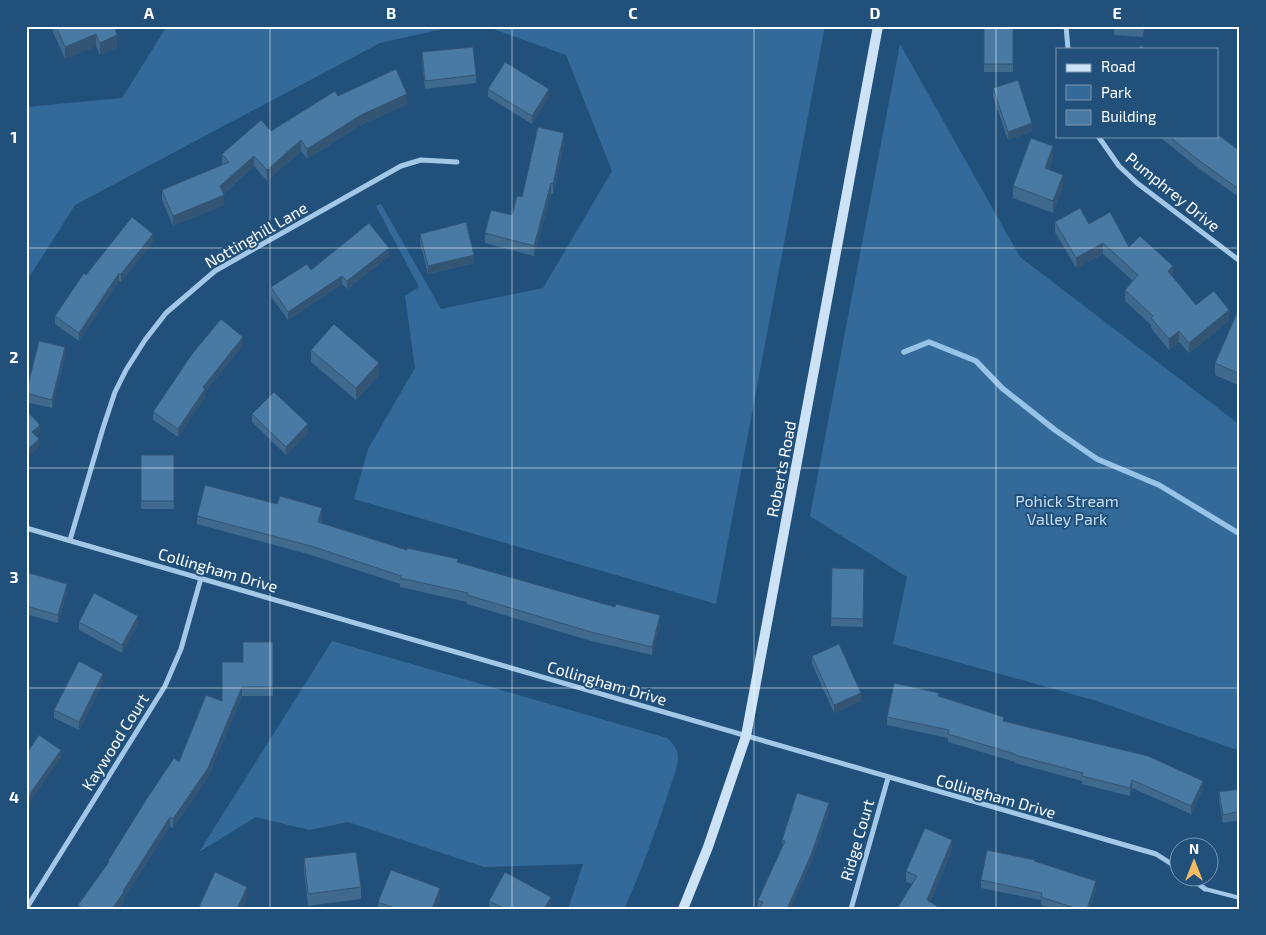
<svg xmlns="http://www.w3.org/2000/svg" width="1266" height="935" font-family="'Exo 2',sans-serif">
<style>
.green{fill:#346a99}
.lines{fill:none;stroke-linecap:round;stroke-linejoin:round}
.stream{stroke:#97c3e7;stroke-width:5.5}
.service{stroke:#a3c7e6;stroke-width:4}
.minor{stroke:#a3c7e6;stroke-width:5}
.secondary{stroke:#cde2f5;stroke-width:10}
.wall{fill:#3f698d}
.shaded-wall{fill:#335573}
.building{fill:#497aa4;stroke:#335573}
.grid{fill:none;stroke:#fff;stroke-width:1;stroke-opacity:0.55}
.labels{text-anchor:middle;stroke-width:4;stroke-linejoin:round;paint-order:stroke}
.street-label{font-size:16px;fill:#fff;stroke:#21507b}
.park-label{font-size:16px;fill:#c6dff4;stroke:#21507b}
.neatline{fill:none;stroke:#fff;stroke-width:2}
.grid-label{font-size:16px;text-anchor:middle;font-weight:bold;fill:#fff}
</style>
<rect width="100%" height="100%" fill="#21507b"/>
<path class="green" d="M167 26H456L380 43 75 205 26 282V107L122 98Z
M485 26H825L716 604 354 499 368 449 415 368 405 296 419 287 376 206 381 204 441 309 543 288 612 171 566 55Z
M900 44 1020 257 1240 425V751L1097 701 893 644 907 577 810 516Z
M332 641 667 738C673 743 678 749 678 757 678 769 671 783 668 794 655 833 641 872 624 909H568L583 864 484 867 348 822 309 830 256 817 199 852Z"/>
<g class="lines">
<path class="stream" d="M904 352 929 342 976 361 1002 388 1055 430 1097 459 1159 485 1240 534"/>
<path class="service" d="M1205 889 1240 898"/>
<path class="minor" d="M1066 26 1068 49
M1098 136 1119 166 1137 183 1240 261
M26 528 1156 854 1178 868
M70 540 103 428 115 392 126 370 145 340 166 313 215 271 401 166 421 160 457 162
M1191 878 1205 889
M26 909 165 686 181 649 201 578
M851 909 888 778"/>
<path class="secondary" d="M683 909 708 847 746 736 878 26"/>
</g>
<path class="wall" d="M52 26H114L117 47 100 55 96 46 65 59 52 30Z
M984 26H1013V72H984Z
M1114 26H1144L1143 37 1114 35Z
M422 52 476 75V83L425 89 422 61Z
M993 88 1032 131 1008 140 993 96Z
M488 89 549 97 532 124 488 97Z
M338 96 407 104 361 125 307 159 301 151 267 181 254 166 223 194 224 205 173 226 162 200V190L223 165 222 164V154L271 131Z
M1161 136H1217L1240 151V198L1197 167 1161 138Z
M564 143 553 194H551L534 256 485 243V233L512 215 522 197Z
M1053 158 1049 170 1063 187 1053 213 1013 198V186Z
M1055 222 1089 224 1129 247 1172 277 1196 305 1229 321 1189 353 1179 342 1169 350 1151 328V325L1125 301V290L1133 281 1103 254 1076 268 1055 232Z
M420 234 474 263 428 274 420 242Z
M153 242 121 282 119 281 79 341 55 324V316L86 275Z
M389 256 347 289 342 284 288 320 271 296V287L311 270Z
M1240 315V386L1215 375V363Z
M243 345 205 392V397L178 437 153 420V412Z
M311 350 379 375 356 400 311 362Z
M65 355 52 408 26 402V393Z
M252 414 308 433 286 455 252 422Z
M141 455H174V509H141Z
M197 516 322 517 321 523 407 550 458 562 660 624 652 655 591 641 467 604V602L400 587V584L311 555 197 524Z
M832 568 864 569 863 627 831 626Z
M26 572 67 592 58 623 26 614Z
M79 622 138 624 122 653 79 630Z
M273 642V696H242L208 777 173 828 170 826 124 898V901L119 909H78V905L108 863V861L222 701 243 662Z
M812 656 861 701 834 713 812 664Z
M103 682 79 730 54 718V710Z
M939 697 1004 721 1203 789 1191 814 1132 788 1130 796 1082 784V781L1015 763V762L948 742V738L887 725V717Z
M1240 789V820L1223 823 1219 800V792Z
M829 811 811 863 760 908H758V900L782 847V840Z
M952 850 930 902 942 909H898V907L912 884 906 882V871Z
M304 858 361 887V899L308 906 304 870Z
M1035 861 1096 889 1089 909H1053L1041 905V900L981 888V880Z
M440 900 436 909H378V902Z
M489 901 551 909H489Z"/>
<path class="shaded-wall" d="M29 30V42L26 44V32Z
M96 34V46L65 59V47Z
M117 35V47L100 55V43Z
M549 89V97L532 124V116Z
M407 94V104L361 125 307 159V149L361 115Z
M1032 123V131L1008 140V132Z
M564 133V143L553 194V184Z
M301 140V151L267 181V170Z
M1053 146V158L1045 180V168Z
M254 156V166L220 196 224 195V205L173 226V216L220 186Z
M1063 175V187L1053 213V201Z
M551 183V194L534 256V246Z
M153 234V242L121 282V274Z
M1103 243V254L1076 268V258Z
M389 248V256L347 289V281Z
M474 255V263L428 274V266Z
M1173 266V277L1168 271Z
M119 273V281L79 341V333Z
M342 276V284L288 320V312Z
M1229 310V321L1189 353V343Z
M1179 331V342L1169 350V339Z
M243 337V345L205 392V397L178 437V429L203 387Z
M65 347V355L52 408V400Z
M379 363V375L356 400V388Z
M308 424V433L286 455V447Z
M40 425V433L32 440V432Z
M39 439V447L26 459V451Z
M322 508V517L318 531V522Z
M67 584V592L58 623V615Z
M660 615V624L652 655V647Z
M138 616V624L122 653V645Z
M103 674V682L79 730V722Z
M242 687V696L208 777 173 828V819Z
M861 693V701L834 713V705Z
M61 750V758L32 799 26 811V803L32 791Z
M1132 780V788L1130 796V788Z
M1203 781V789L1191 814V806Z
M829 803V811L811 863 791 909H787Z
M170 817V826L124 898V901L119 909H112Z
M952 840V850L927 909V900Z
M1096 881V889L1089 909H1087Z
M247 887V899L242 909H237Z
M440 888V900L436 909H432Z
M551 897V909H544Z"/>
<path class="building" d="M56 26H114L117 35 100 43 96 34 65 47Z
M984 26H1013V64H984Z
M1114 26H1144L1143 29Z
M1142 45 1144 49H1136Z
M473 47 476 75 425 81 422 52Z
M505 62 549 89 532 116 488 89Z
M396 69 407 94 361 115 307 149 301 140 267 170 254 156 220 186 224 195 173 216 162 190 229 162 222 154 261 120 271 131 335 91 338 96Z
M1018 80 1032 123 1008 132 993 88Z
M538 127 564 133 553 184 551 183 534 246 485 233 491 210 512 215 517 196 522 197Z
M1217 134 1240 151V190L1197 159 1169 136H1217Z
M1031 138 1053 146 1045 168 1063 175 1053 201 1013 186Z
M1080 208 1089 224 1110 212 1129 247 1140 236 1173 266 1168 271 1196 305 1214 291 1229 310 1189 343 1179 331 1169 339 1151 318 1153 316 1125 290 1138 275 1103 243 1076 258 1055 222Z
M132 217 153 234 121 274 119 273 79 333 55 316 84 273 86 275Z
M466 222 474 255 428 266 420 234Z
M369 223 389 248 347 281 342 276 288 312 271 287 307 264 311 270Z
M1237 313 1240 315V374L1215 363Z
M221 319 243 337 203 387 205 389 178 429 153 412 192 354Z
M334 324 379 363 356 388 311 350Z
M39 341 65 347 52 400 26 393Z
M274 392 308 424 286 447 252 414Z
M26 410 40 425 32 432 39 439 26 451Z
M141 455H174V501H141Z
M205 485 277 504 280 496 322 508 318 522 407 550V548L458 559 457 562 615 607 616 604 660 615 652 647 591 632 467 595 468 593 400 578 401 576 311 546 197 516Z
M832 568 864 569 863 619 831 618Z
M26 572 67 584 58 615 26 606Z
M94 593 138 616 122 645 79 622Z
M243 642H273V687H242L208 768 173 819 170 817 123 891 124 892 112 909H84L78 905 109 862 108 861 146 800 174 758 179 762 206 695 222 701V662H243Z
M839 644 861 693 834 705 812 656Z
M79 661 103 674 79 722 54 710Z
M894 683 939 693 938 696 1004 717 1003 721 1148 756 1203 781 1191 806 1132 780 1130 788 1082 776 1083 773 1015 755V754L948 734 949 730 887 717Z
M39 735 61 750 32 791 26 803V754Z
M1240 789V811L1223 815 1219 792Z
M797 793 829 803 811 855 787 909H759L763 902 758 900 785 841 782 840Z
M925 828 952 840 927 900 942 909H902L898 907 917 876 906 871Z
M987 850 1035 860 1034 861 1096 881 1087 909H1078L1041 897 1042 893 981 880Z
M356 852 361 887 308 894 304 858Z
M391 870 440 888 432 909H397L378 902Z
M215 872 247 887 237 909H198Z
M505 872 551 897 544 909H505L489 901Z"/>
<path class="grid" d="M270 26V909M512 26V909M754 26V909M996 26V909M26 248H1240M26 468H1240M26 688H1240"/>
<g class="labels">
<g class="street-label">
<text transform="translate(1173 192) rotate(39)" y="6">Pumphrey Drive</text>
<text transform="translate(256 235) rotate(-30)" y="6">Nottinghill Lane</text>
<text transform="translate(781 469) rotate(-79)" y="6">Roberts Road</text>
<text transform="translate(218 570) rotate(16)" y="6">Collingham Drive</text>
<text transform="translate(607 683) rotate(16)" y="6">Collingham Drive</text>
<text transform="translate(115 742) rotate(-58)" y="6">Kaywood Court</text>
<text transform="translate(996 796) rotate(16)" y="6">Collingham Drive</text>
<text transform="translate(857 840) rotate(-74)" y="6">Ridge Court</text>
</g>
<g class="park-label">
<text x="1067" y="507">Pohick Stream<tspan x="1067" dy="18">Valley Park</tspan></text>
</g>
</g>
<rect width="1266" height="935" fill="none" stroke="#21507b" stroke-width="55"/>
<rect x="1056" y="48" width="162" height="90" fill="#21507b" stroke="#7a96b0"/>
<rect x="1066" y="64" width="25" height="8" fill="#cde2f5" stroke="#7a96b0"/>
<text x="1101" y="72" font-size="15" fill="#ffffff">Road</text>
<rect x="1066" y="85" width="25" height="15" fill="#346a99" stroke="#7a96b0"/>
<text x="1101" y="98" font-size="15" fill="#ffffff">Park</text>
<rect x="1066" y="110" width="25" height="15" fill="#497aa4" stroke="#7a96b0"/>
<text x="1101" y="122" font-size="15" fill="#ffffff">Building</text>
<g transform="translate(1194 862)"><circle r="24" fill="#21507b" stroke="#7a96b0"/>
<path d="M0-4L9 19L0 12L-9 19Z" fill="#f2bc64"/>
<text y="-8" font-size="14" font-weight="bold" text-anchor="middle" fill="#ffffff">N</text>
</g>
<rect x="28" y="28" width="1210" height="880" class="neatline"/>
<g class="grid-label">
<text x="149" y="19">A</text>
<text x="391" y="19">B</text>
<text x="633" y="19">C</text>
<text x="875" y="19">D</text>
<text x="1117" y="19">E</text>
<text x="14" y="143">1</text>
<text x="14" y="363">2</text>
<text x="14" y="583">3</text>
<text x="14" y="803">4</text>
</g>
</svg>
